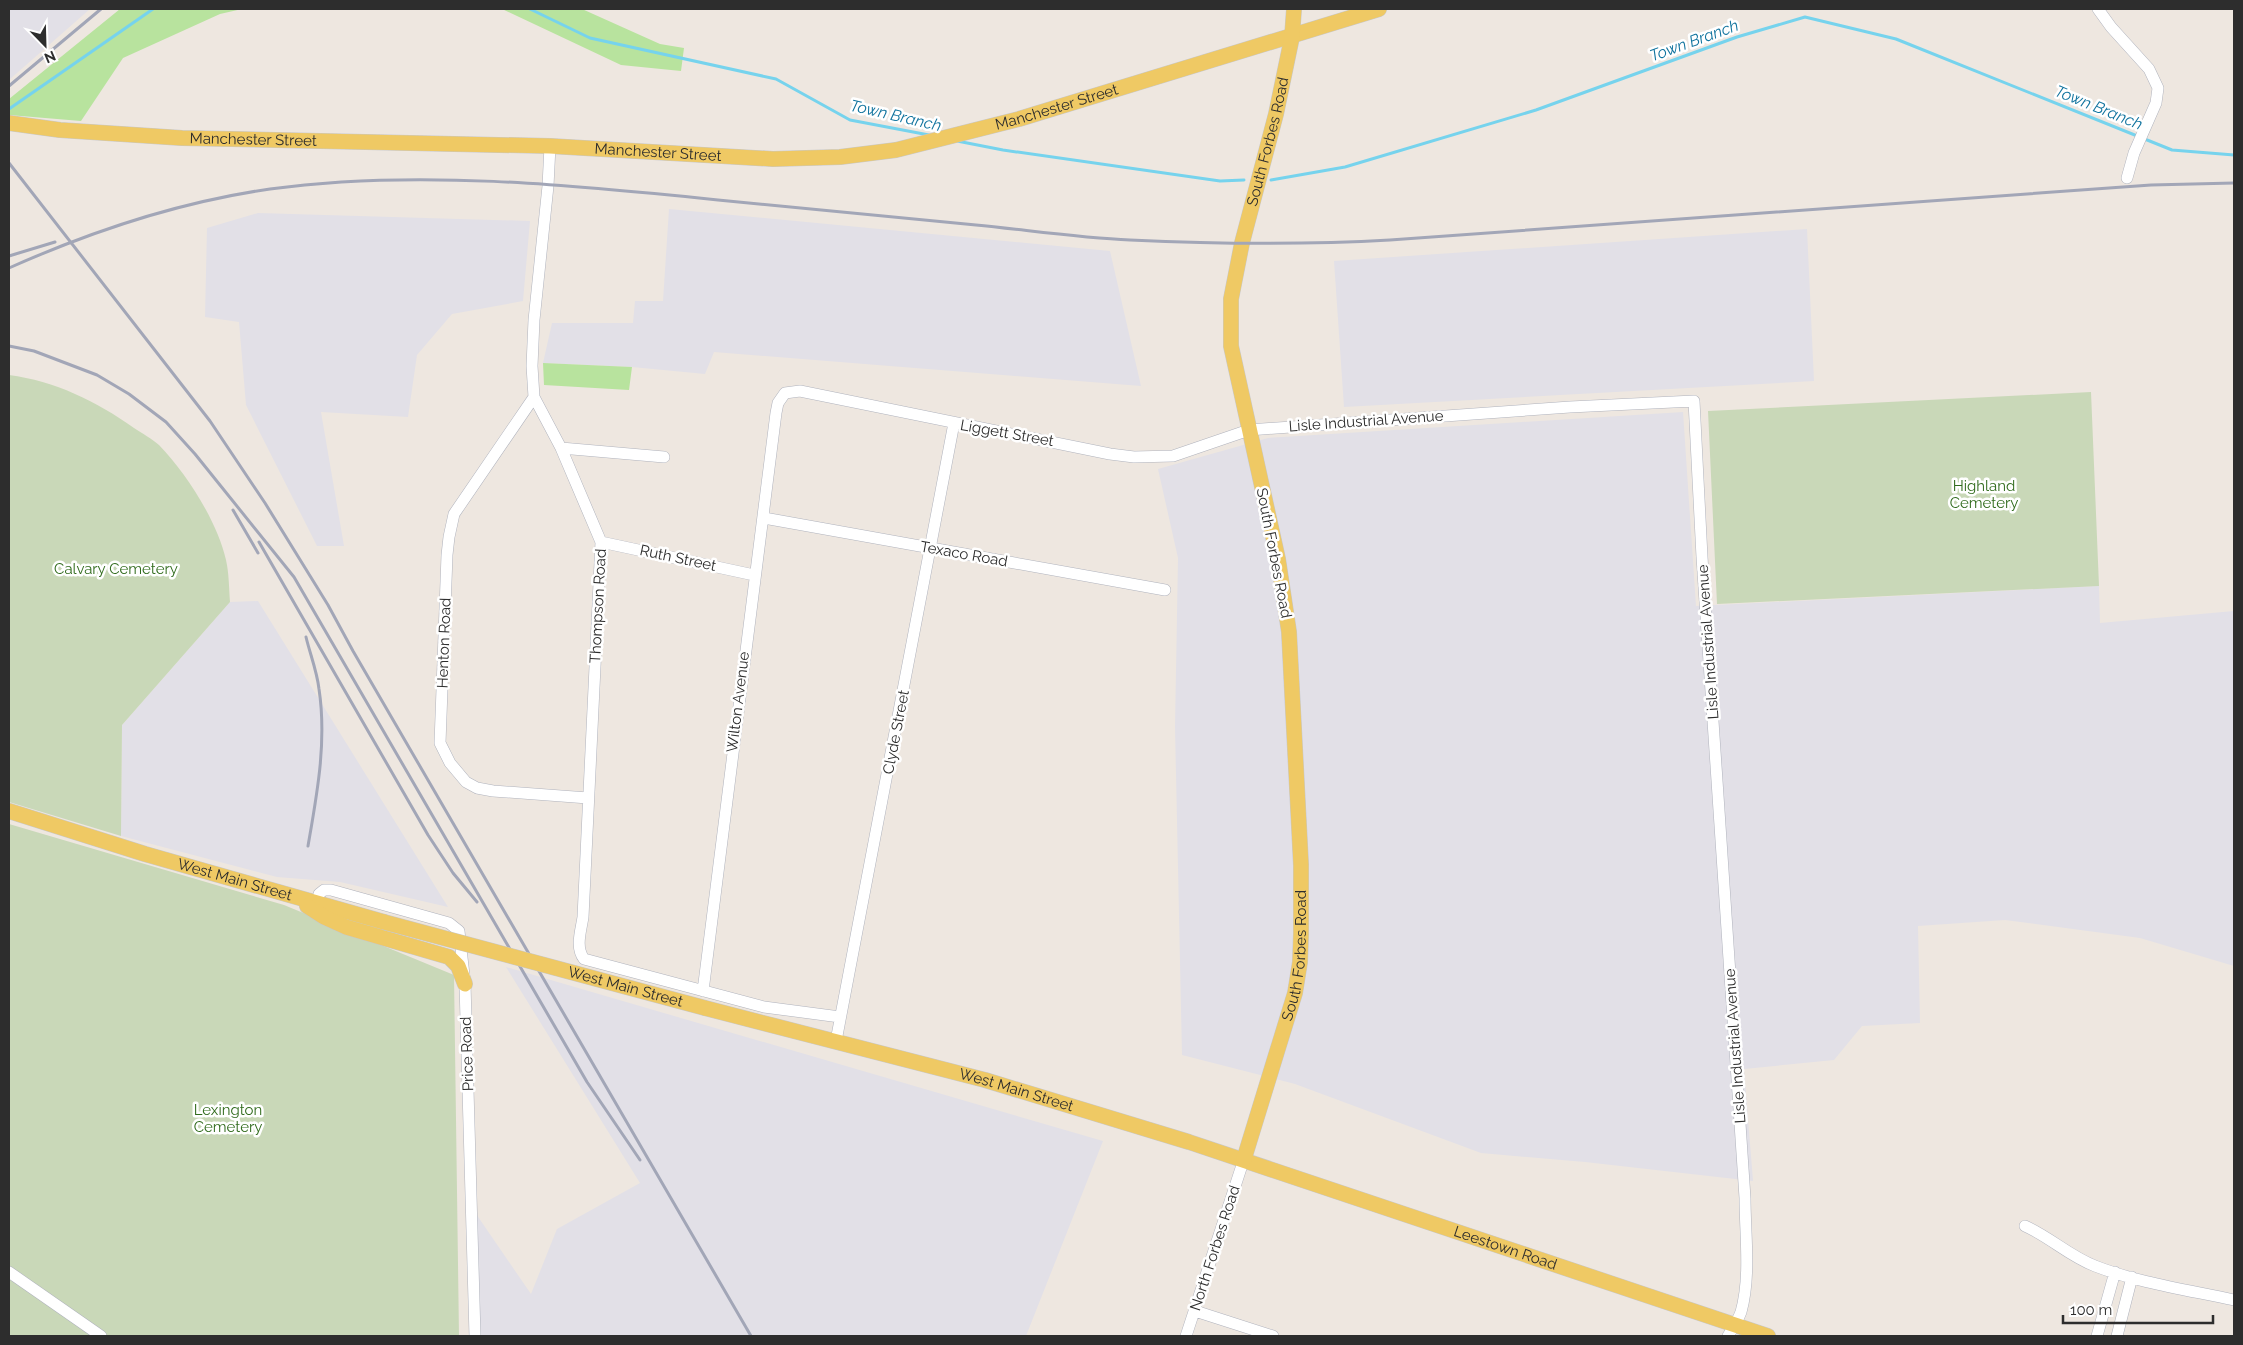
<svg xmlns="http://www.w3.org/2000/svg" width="2243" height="1345" font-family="Raleway,sans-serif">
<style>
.industrial{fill:#e2e0e7}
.green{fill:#b8e39e}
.cemetery{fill:#c9d8b8}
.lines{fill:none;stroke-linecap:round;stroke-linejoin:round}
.stream{stroke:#76d3ed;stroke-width:3}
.minor-casing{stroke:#b0b3bd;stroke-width:12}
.major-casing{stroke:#c8c8c8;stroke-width:16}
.minor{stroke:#fff;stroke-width:11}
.major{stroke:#efc964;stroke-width:15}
.rail{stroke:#a2a6b7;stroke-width:3}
.major-bridge-casing{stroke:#c8c8c8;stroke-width:16;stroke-linecap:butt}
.major-bridge{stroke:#efc964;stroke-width:15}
.labels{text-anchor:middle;stroke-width:5;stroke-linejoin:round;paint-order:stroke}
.street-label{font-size:15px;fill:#2d2d2d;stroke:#fff}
.park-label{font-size:15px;fill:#306b1c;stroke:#fff}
.water-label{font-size:16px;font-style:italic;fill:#10739e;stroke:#fff}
</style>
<rect width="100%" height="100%" fill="#eee7e0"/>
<path class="industrial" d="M9 9H90L9 80Z
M669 209 1110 251 1141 386 714 352 705 374 632 367 543 363 552 323H633L635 301H663Z
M258 213 530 221 523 301 452 314 417 355 408 417 321 412 344 546H317L246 405 239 322 205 317 207 228Z
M1807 229 1814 381 1344 407 1334 261Z
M1683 412 1696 606 2099 586 2100 623 2234 611V966L2140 938 2005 920 1918 926 1920 1023 1862 1026 1834 1060 1744 1069 1753 1181 1585 1162 1481 1153 1295 1084 1182 1055 1175 727 1178 558 1158 469 1268 438Z
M258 601 448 907 340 882 277 877 121 836 122 725 230 602Z
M506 967 1103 1141 1026 1336H475L472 1208 531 1294 557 1229 640 1183Z"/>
<path class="green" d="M120 9H242L220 14 123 58 81 121 9 115V99Z
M502 9H582L660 44 684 48 681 71 621 65Z
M543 363 632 367 629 390 544 385Z"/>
<path class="cemetery" d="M9 375C55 381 96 401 134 428 142 433 152 439 159 445 187 474 217 521 226 560 229 573 229 588 230 602L122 725 121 836 9 802Z
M2091 392 2099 586 1717 604 1708 411Z
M9 824 284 905 454 975 459 1336H9Z"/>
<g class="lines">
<path class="stream" d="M530 9 590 38 776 79 850 120 929 135
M9 109 153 9
M957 141 1003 150 1220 181 1244 180
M1271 180 1345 167 1536 110 1737 37 1805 17 1896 39 2172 150 2234 155"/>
<defs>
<path id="minor" d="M2098 9 2111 27 2149 69 2158 88 2156 103 2134 153 2127 178
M550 146 548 186 534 320 532 366 534 397 561 448 601 542 583 917C581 931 575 947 584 959L764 1007 840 1017
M534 397 454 514 449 537 447 555 440 743 450 763 466 782 477 788 493 791 588 798
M561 448 664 457
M764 518 1165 590
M601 542 754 575
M317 904 319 894 324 890H331L449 923 459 931 465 984 475 1336
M703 991 776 413 778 403 785 393 800 391 1110 454 1134 457 1173 456 1249 430 1570 407 1694 401 1702 557 1745 1198C1745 1234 1751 1276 1741 1312 1738 1320 1733 1328 1728 1336
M836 1041 954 423
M2025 1226C2050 1237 2069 1256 2095 1266 2139 1283 2188 1290 2234 1300
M9 1272 101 1336
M1195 1311 1273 1336
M1186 1336 1244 1159
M2097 1336 2115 1272
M2117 1336 2132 1277"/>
<g id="major">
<path id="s1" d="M9 123 60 130 182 138 550 146 773 159 840 157 896 150 1019 119 1379 9"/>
<path id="s2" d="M9 811 145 854 384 922"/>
<path d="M307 906 324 917 346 927 449 957 458 966 465 984"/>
<path id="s3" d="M705 1008 985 1080 1189 1142 1768 1336"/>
<path id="s4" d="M1244 1159 1295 993 1300 962 1301 934V865L1289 632 1278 559 1231 346V299L1242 243 1276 114 1292 37 1294 9"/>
</g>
</defs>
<use href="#minor" class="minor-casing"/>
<use href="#major" class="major-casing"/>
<use href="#minor" class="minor"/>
<use href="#major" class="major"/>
<path class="rail" d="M9 86 101 9
M9 163 210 421 265 503 328 605 353 651 751 1336
M9 256 55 242
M9 268C92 231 179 202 270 189 415 169 572 185 718 200 804 208 890 216 976 225 1027 230 1079 238 1130 240 1216 244 1303 245 1390 240L2151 185 2234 183
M9 346 34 351 97 375 129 394 166 422 195 454 294 577 587 1082 640 1160
M233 510 258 553
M259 542 428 835 453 873 477 902
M306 637C310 654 317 671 319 689 327 742 317 794 308 846"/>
<defs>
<g id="major-bridge">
<path id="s5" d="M384 922 705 1008"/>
</g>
</defs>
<use href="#major-bridge" class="major-bridge-casing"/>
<use href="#major-bridge" class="major-bridge"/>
</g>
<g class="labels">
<g class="street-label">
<text dy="5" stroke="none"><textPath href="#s1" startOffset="1055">Manchester Street</textPath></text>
<text dy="5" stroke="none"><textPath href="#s1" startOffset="245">Manchester Street</textPath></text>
<text dy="5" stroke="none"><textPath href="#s4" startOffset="1036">South Forbes Road</textPath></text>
<text dy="5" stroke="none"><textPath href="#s1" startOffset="650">Manchester Street</textPath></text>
<text transform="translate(1366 421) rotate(-4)" y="5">Lisle Industrial Avenue</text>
<text transform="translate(1007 433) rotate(10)" y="5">Liggett Street</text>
<text transform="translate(1274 553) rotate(79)" y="5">South Forbes Road</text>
<text transform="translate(964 554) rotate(10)" y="5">Texaco Road</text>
<text transform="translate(678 558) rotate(12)" y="5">Ruth Street</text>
<text transform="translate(598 606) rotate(-87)" y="5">Thompson Road</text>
<text transform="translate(1708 642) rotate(-94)" y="5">Lisle Industrial Avenue</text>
<text transform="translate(444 643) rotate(-88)" y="5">Henton Road</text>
<text transform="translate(738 702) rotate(-83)" y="5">Wilton Avenue</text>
<text transform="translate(896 732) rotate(-79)" y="5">Clyde Street</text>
<text dy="5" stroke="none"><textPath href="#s2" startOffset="236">West Main Street</textPath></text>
<text dy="5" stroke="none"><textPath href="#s4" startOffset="211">South Forbes Road</textPath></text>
<text dy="5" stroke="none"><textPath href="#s5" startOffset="250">West Main Street</textPath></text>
<text transform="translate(1735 1046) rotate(-94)" y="5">Lisle Industrial Avenue</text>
<text transform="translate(467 1054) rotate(-92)" y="5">Price Road</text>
<text dy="5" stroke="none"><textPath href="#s3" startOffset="322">West Main Street</textPath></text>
<text transform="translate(1215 1248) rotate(-72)" y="5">North Forbes Road</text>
<text dy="5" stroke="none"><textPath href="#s3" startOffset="836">Leestown Road</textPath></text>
</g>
<g class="park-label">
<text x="1984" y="491">Highland<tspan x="1984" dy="17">Cemetery</tspan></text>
<text x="116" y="574">Calvary Cemetery</text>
<text x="228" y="1115">Lexington<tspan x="228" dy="17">Cemetery</tspan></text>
</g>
<g class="water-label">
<text transform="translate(1694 40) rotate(-20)" y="6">Town Branch</text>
<text transform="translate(2099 107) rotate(22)" y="6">Town Branch</text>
<text transform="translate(896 115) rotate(13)" y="6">Town Branch</text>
</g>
</g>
<rect width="2243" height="1345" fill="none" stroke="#2d2d2d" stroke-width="20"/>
<g transform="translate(45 45) rotate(157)" stroke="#ffffff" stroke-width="4" paint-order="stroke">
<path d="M0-4L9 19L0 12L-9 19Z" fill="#2d2d2d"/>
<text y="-8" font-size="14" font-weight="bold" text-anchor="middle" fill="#2d2d2d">N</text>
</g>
<path d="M2063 1315v8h150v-8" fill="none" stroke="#2d2d2d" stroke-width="2.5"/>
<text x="2070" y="1315" font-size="15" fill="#2d2d2d" stroke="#ffffff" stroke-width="4" paint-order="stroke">100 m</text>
</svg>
